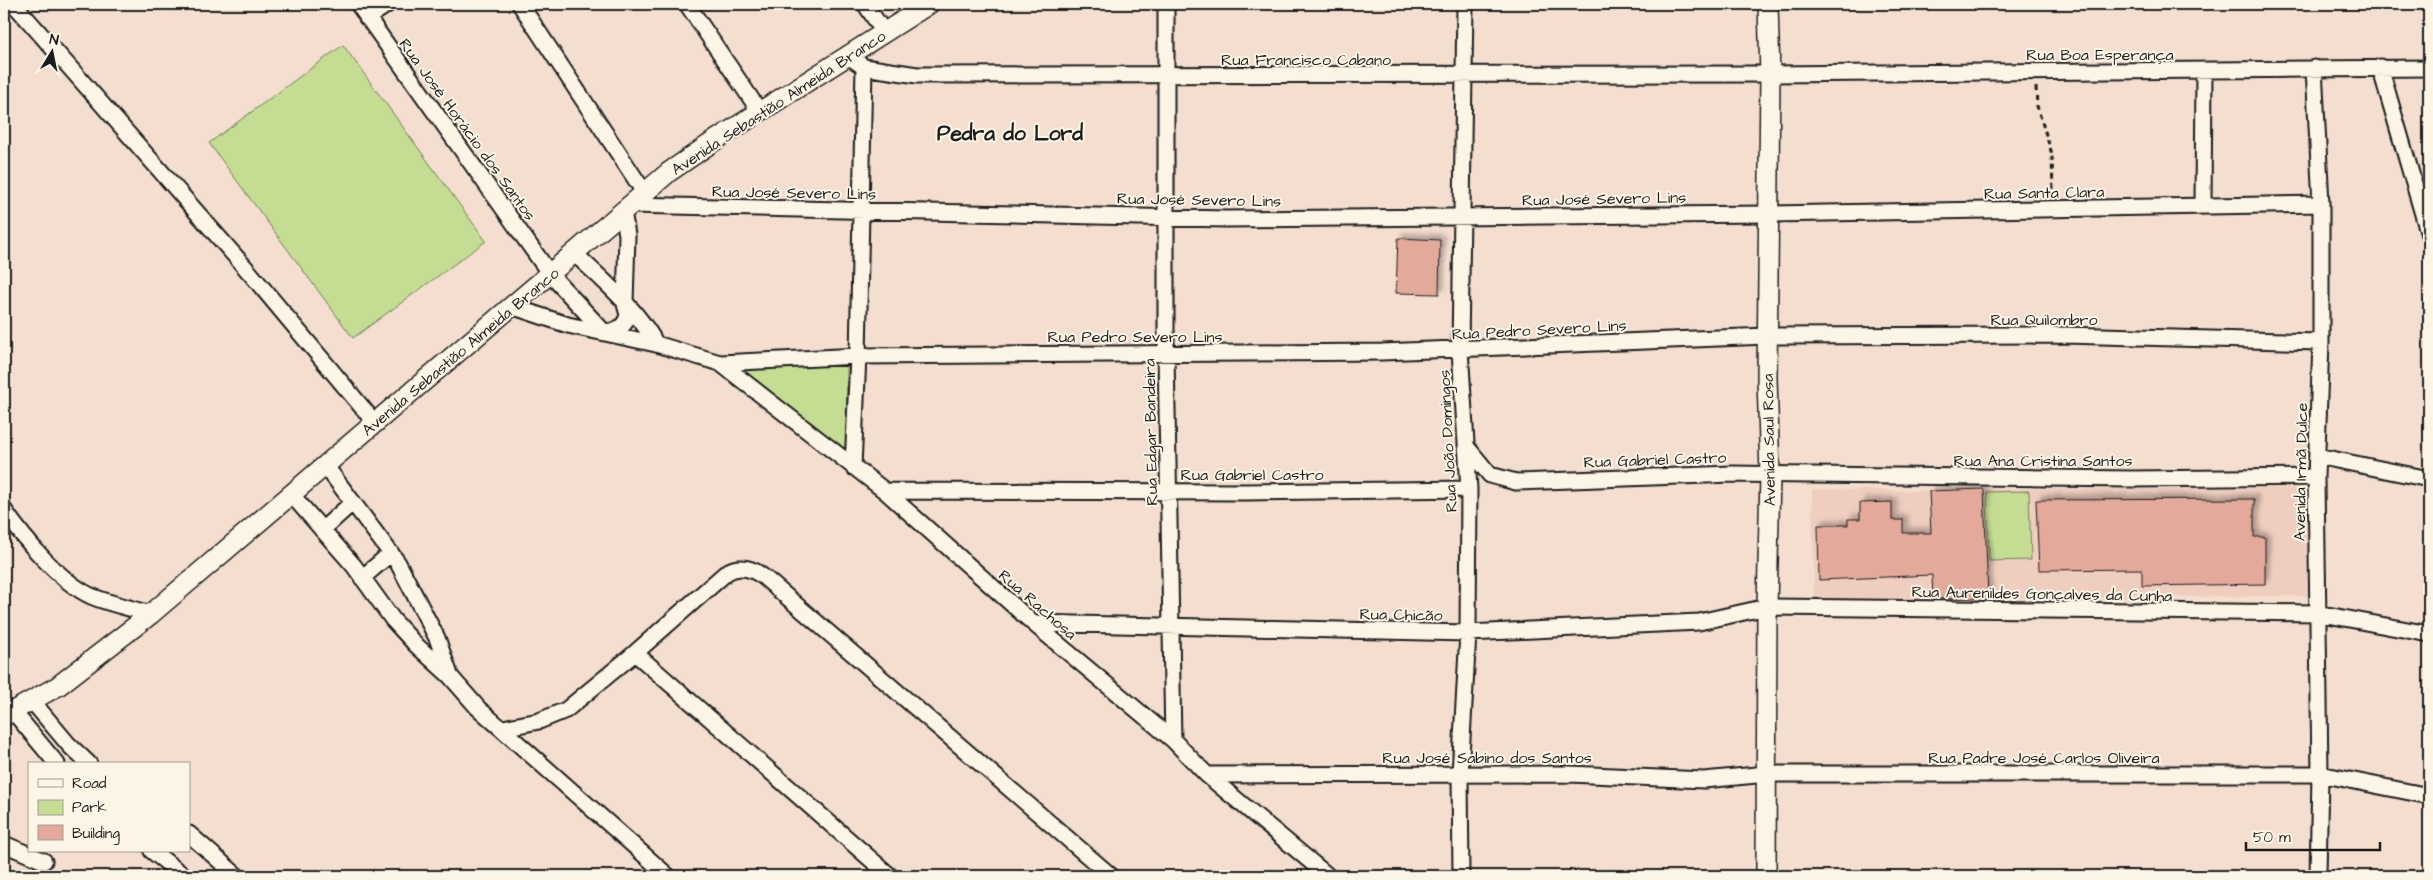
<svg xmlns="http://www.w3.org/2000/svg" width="2433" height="880" font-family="'Architects Daughter',sans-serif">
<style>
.built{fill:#efcec0}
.green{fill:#c5dd93;stroke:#707c58}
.building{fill:#e3aa9c;stroke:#1c1c1c;filter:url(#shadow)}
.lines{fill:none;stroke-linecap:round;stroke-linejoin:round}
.minor-casing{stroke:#1c1c1c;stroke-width:19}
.tertiary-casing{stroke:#1c1c1c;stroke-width:22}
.path{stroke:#1c1c1c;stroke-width:3;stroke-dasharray:5 4;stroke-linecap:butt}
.minor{stroke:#fcf5e5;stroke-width:15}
.tertiary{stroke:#fcf5e5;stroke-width:19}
.labels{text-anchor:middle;stroke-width:4;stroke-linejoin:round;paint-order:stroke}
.street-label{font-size:16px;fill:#1c1c1c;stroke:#fcf5e5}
.district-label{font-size:21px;font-weight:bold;fill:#1c1c1c;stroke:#fcf5e5}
</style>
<defs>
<filter id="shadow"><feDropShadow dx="4.5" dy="-4.5" stdDeviation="2.5" flood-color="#0004"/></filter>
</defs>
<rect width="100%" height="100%" fill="#f4decf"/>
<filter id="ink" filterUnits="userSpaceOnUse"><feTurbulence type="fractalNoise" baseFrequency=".02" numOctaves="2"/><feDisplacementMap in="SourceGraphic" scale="10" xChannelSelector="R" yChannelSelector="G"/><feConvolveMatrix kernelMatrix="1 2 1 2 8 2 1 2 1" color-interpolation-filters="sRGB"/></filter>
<g filter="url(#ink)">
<path class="built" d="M2301 488 2306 494 2308 596 1988 598 1984 489Z
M1812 489 1929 491 1933 600 1814 602Z"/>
<path class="green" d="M343 45 486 241 353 338 209 143Z
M847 363 846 452 739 370Z
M2029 491 2031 560 1989 561 1987 492Z"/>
<path class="building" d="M1398 238 1440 240 1439 294 1396 293Z
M1984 489 1988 598 1933 599 1932 575 1819 580 1818 525H1848V519H1860V503L1892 502V520H1903V533H1931L1929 491Z
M2254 499V537H2265V584L2142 586V569L2039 570 2036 500Z"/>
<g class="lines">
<defs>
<path id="minor" d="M14 4 250 273 376 424
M358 4 550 274 604 332C616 331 625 328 628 315L625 304 627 235 623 211
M520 4 644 192
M687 4 760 112
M865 4 884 32
M1166 4V354L1173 740
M367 18 388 4
M847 55 864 67 917 75 1770 74 2429 68
M2380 67 2429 235
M2314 68 2321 204V342L2316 477 2320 774 2318 876
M630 205 1225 219 1768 214 2321 204
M2203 205 2204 71
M575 254C604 281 637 309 656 344
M511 306 568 325 656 344 720 363 858 356 1382 352 1767 336 2064 335 2321 342
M720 363 885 491 1033 623 1173 740 1207 775 1328 876
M1466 446 1490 475 1516 482 1733 474 2132 479 2316 477
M2317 456 2429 479
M325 465 398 563 437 638 450 675
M853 467 858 356 864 67
M885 491 1247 492 1469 489
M291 494 354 566 393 620 416 645 450 676 478 708 668 876
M4 510C24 539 59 581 91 596 110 604 131 608 151 614
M322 530 353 502
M362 578 391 553
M1033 623 1468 633 1699 622 1767 607 2317 613 2429 634
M635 653 890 876
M32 701 69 745 89 764
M13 711 57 764
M503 728 539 721 566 710 635 653 727 572C740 564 754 569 765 578L1111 876
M1207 775 1569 774 1704 780 1767 774H2320L2429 796
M189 834 237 876
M4 844 44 861
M152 851 184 876
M1461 876 1460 774 1468 633 1469 489 1460 350 1465 4"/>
<path id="tertiary" d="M4 716 58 686 151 614 669 172 714 141 929 4
M1766 876 1767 607 1770 475 1767 378 1770 74 1768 4"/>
</defs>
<use href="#minor" class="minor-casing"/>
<use href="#tertiary" class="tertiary-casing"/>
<path class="path" d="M2036 87 2037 106 2052 154 2053 194"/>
<use href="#minor" class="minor"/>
<use href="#tertiary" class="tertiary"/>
</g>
</g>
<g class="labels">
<g class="street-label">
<text x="2100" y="60">Rua Boa Esperança</text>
<text x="1306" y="65">Rua Francisco Cabano</text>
<text transform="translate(778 102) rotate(-33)" y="6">Avenida Sebastião Almeida Branco</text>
<text transform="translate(468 129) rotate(54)" y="6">Rua José Horácio dos Santos</text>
<text transform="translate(794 192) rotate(1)" y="6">Rua José Severo Lins</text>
<text transform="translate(2044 192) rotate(-1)" y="6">Rua Santa Clara</text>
<text transform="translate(1604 198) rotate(-1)" y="6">Rua José Severo Lins</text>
<text transform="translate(1199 199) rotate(1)" y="6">Rua José Severo Lins</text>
<text x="2044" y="325">Rua Quilombro</text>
<text transform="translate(1539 329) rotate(-3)" y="6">Rua Pedro Severo Lins</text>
<text x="1135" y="342">Rua Pedro Severo Lins</text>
<text transform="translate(460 351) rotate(-40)" y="6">Avenida Sebastião Almeida Branco</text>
<text transform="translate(1150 432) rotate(-91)" y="6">Rua Edgar Bandeira</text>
<text transform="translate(1768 440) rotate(-91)" y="6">Avenida Saul Rosa</text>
<text transform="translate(1447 441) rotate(-93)" y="6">Rua João Domingos</text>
<text transform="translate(1655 459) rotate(-2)" y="6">Rua Gabriel Castro</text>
<text x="2043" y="466">Rua Ana Cristina Santos</text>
<text transform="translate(2300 472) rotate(-89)" y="6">Avenida Irmã Dulce</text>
<text x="1252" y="480">Rua Gabriel Castro</text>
<text transform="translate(2042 593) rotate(1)" y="6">Rua Aurenildes Gonçalves da Cunha</text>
<text transform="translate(1038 604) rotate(41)" y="6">Rua Rachosa</text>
<text transform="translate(1401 614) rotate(1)" y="6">Rua Chicão</text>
<text x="1487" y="763">Rua José Sabino dos Santos</text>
<text x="2044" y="763">Rua Padre José Carlos Oliveira</text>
</g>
<g class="district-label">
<text x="1010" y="140">Pedra do Lord</text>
</g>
</g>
<rect width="2433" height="880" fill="none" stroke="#fcf5e5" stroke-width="20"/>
<rect x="10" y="10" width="2413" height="860" fill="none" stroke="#1c1c1c" stroke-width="2" filter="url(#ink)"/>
<rect x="28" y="762" width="162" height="90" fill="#fcf5e5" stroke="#a29e95"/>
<rect x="38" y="779" width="25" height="8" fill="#fcf5e5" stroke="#a29e95"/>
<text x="72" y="788" font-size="15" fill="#1c1c1c">Road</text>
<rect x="38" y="800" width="25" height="15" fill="#c5dd93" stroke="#a29e95"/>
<text x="72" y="812" font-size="15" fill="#1c1c1c">Park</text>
<rect x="38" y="825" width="25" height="15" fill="#e3aa9c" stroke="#a29e95"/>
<text x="72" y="838" font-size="15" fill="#1c1c1c">Building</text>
<g transform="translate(52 52) rotate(10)" stroke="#fcf5e5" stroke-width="4" paint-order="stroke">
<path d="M0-4L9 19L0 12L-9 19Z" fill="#1c1c1c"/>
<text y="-8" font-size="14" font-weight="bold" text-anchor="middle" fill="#1c1c1c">N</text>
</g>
<path d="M2246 842v8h134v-8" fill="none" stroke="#1c1c1c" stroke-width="2.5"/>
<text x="2253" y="842" font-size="15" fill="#1c1c1c" stroke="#fcf5e5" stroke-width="4" paint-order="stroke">50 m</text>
</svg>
